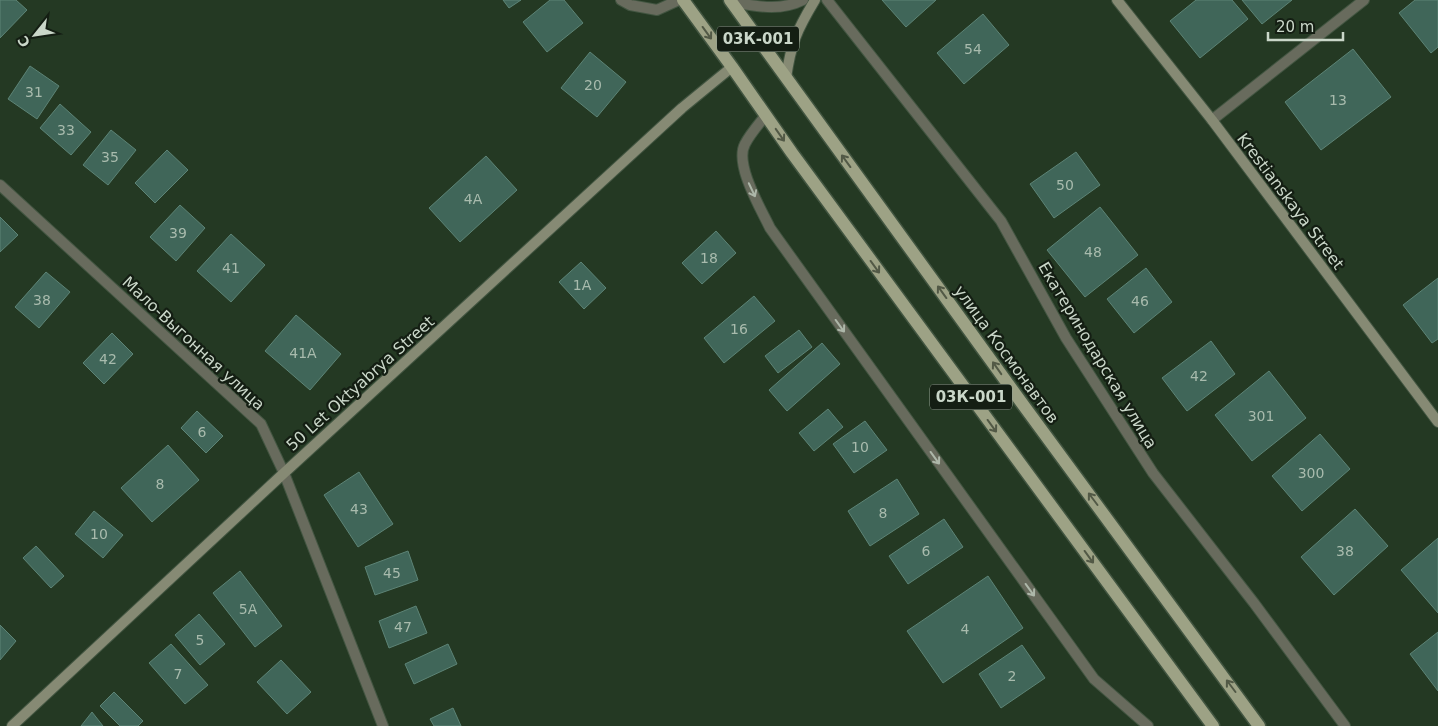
<svg xmlns="http://www.w3.org/2000/svg" width="1438" height="726" font-family="'DejaVu Sans',sans-serif">
<style>
.building{fill:#406659;stroke:#5d8476}
.lines{fill:none;stroke-linecap:round;stroke-linejoin:round}
.minor-casing{stroke:#425541;stroke-width:12}
.secondary-casing{stroke:#425541;stroke-width:12}
.primary-casing{stroke:#425541;stroke-width:15}
.minor{stroke:#686b5d;stroke-width:10}
.secondary{stroke:#868a74;stroke-width:10}
.primary{stroke:#9da285;stroke-width:12}
.oneway{stroke:#525946}
.oneway2{stroke:#adb7a9}
.labels{text-anchor:middle;stroke-width:4.5;stroke-linejoin:round;paint-order:stroke}
.number-label{font-size:14px;fill:#a8bbad}
.shield{fill:#141e13;stroke:#93a092;stroke-width:1}
.shield-label{font-size:15px;font-weight:bold;fill:#cad7c9}
.street-label{font-size:16px;fill:#cad7c9;stroke:#141e13}
</style>
<rect width="100%" height="100%" fill="#243923"/>
<path class="building" d="M0 0H16L27 10 0 38Z
M503 0H521L509 8Z
M550 0H564L583 23 547 52 523 22Z
M882 0H936L906 27Z
M1196 0H1232L1248 19 1200 58 1170 21Z
M1242 0H1292L1262 24Z
M1415 0H1438V47L1431 53 1399 13Z
M983 14 1009 45 964 84 937 53Z
M1353 49 1391 97 1321 150 1285 102Z
M590 52 626 82 597 117 561 88Z
M30 66 59 86 37 119 8 99Z
M60 104 91 132 71 155 40 128Z
M111 130 136 150 108 185 83 165Z
M167 150 188 170 155 203 135 183Z
M1076 152 1100 185 1054 218 1030 184Z
M486 156 517 190 460 242 429 208Z
M180 205 205 228 176 261 150 237Z
M1100 207 1138 255 1085 297 1047 250Z
M0 217 18 235 0 252Z
M716 231 736 253 702 284 682 263Z
M231 234 265 265 231 302 197 271Z
M581 262 606 288 584 309 559 282Z
M1146 268 1172 302 1134 333 1107 299Z
M46 272 70 292 39 328 15 307Z
M1438 278V339L1432 343 1403 305Z
M754 296 775 321 724 363 704 338Z
M296 315 341 354 310 390 265 351Z
M799 330 812 347 778 373 765 356Z
M112 333 133 354 104 384 83 363Z
M1211 341 1235 374 1187 411 1162 378Z
M822 343 840 364 787 411 769 390Z
M1269 371 1306 418 1252 461 1215 415Z
M828 409 843 427 814 451 799 433Z
M197 411 223 436 206 453 181 428Z
M865 421 887 450 854 473 833 444Z
M1320 434 1350 469 1302 511 1272 476Z
M168 445 199 480 152 522 121 488Z
M359 472 393 524 358 547 324 495Z
M897 479 919 514 870 546 848 511Z
M1355 509 1388 546 1334 595 1301 557Z
M94 511 123 535 103 558 75 534Z
M944 519 963 547 908 584 889 556Z
M1438 538V613L1401 570Z
M36 546 64 576 51 588 23 558Z
M408 551 418 580 375 595 365 567Z
M240 571 282 626 255 647 213 593Z
M988 576 1023 628 943 683 907 631Z
M416 606 427 633 389 648 379 621Z
M199 614 225 644 200 665 175 635Z
M0 625 16 641 0 660Z
M1438 632V691L1410 654Z
M171 644 208 685 185 704 149 663Z
M448 644 457 664 414 684 405 664Z
M1022 645 1045 678 1001 708 979 674Z
M281 660 311 692 287 714 257 682Z
M114 692 143 721 138 726H120L100 706Z
M453 708 461 726H434L430 719Z
M92 712 103 726H81Z"/>
<g class="lines">
<defs>
<path id="minor" d="M621 0 630 5 657 10 679 0
M827 0 1001 221 1066 338 1153 473 1254 603 1345 726
M731 2C756 6 779 12 803 0
M766 115C759 124 750 134 745 144 734 164 761 209 770 228L1094 679 1148 726
M1212 120 1364 0
M0 185 261 424 284 473 383 726"/>
<path id="secondary" d="M1117 0 1212 120 1438 422
M786 78C791 43 797 30 815 0
M12 726 284 473 682 108 732 67"/>
<path id="primary" d="M683 0 732 67 792 153 1213 726
M730 0 1024 406 1259 726"/>
</defs>
<use href="#minor" class="minor-casing"/>
<use href="#secondary" class="secondary-casing"/>
<use href="#primary" class="primary-casing"/>
<use href="#minor" class="minor"/>
<use href="#secondary" class="secondary"/>
<use href="#primary" class="primary"/>
</g>
<defs><path id="oneway-shaft" d="M-6 0H5M1.5-3L5.5 0L1.5 3" fill="none" stroke-width="1.6" stroke-linecap="round" stroke-linejoin="round" transform="scale(1.25)"/></defs>
<g class="oneway">
<use href="#oneway-shaft" transform="translate(707 33) rotate(54)"/>
<use href="#oneway-shaft" transform="translate(780 135) rotate(55)"/>
<use href="#oneway-shaft" transform="translate(846 161) rotate(-126)"/>
<use href="#oneway-shaft" transform="translate(875 267) rotate(54)"/>
<use href="#oneway-shaft" transform="translate(942 292) rotate(-126)"/>
<use href="#oneway-shaft" transform="translate(997 368) rotate(-125)"/>
<use href="#oneway-shaft" transform="translate(992 426) rotate(54)"/>
<use href="#oneway-shaft" transform="translate(1093 499) rotate(-127)"/>
<use href="#oneway-shaft" transform="translate(1089 557) rotate(54)"/>
<use href="#oneway-shaft" transform="translate(1231 686) rotate(-127)"/>
</g>
<g class="oneway2">
<use href="#oneway-shaft" transform="translate(752 190) rotate(65)"/>
<use href="#oneway-shaft" transform="translate(840 326) rotate(54)"/>
<use href="#oneway-shaft" transform="translate(935 458) rotate(54)"/>
<use href="#oneway-shaft" transform="translate(1030 590) rotate(54)"/>
</g>
<g class="labels">
<g class="number-label">
<text x="973" y="54">54</text>
<text x="593" y="90">20</text>
<text x="34" y="97">31</text>
<text x="1338" y="105">13</text>
<text x="66" y="135">33</text>
<text x="110" y="162">35</text>
<text x="1065" y="190">50</text>
<text x="473" y="204">4А</text>
<text x="178" y="238">39</text>
<text x="1093" y="257">48</text>
<text x="709" y="263">18</text>
<text x="231" y="273">41</text>
<text x="582" y="290">1А</text>
<text x="42" y="305">38</text>
<text x="1140" y="306">46</text>
<text x="739" y="334">16</text>
<text x="303" y="358">41А</text>
<text x="108" y="364">42</text>
<text x="1199" y="381">42</text>
<text x="1261" y="421">301</text>
<text x="202" y="437">6</text>
<text x="860" y="452">10</text>
<text x="1311" y="478">300</text>
<text x="160" y="489">8</text>
<text x="359" y="514">43</text>
<text x="883" y="518">8</text>
<text x="99" y="539">10</text>
<text x="926" y="556">6</text>
<text x="1345" y="556">38</text>
<text x="392" y="578">45</text>
<text x="248" y="614">5А</text>
<text x="403" y="632">47</text>
<text x="965" y="634">4</text>
<text x="200" y="645">5</text>
<text x="178" y="679">7</text>
<text x="1012" y="681">2</text>
</g>
<g class="shield">
<rect x="717" y="26.5" width="82" height="25" rx="4"/>
<rect x="930" y="384.5" width="82" height="25" rx="4"/>
</g>
<g class="shield-label">
<text x="758" y="44">03К-001</text>
<text x="971" y="402">03К-001</text>
</g>
<g class="street-label">
<text transform="translate(1291 201) rotate(53)" y="6">Krestianskaya Street</text>
<text transform="translate(194 343) rotate(43)" y="6">Мало-Выгонная улица</text>
<text transform="translate(1007 354) rotate(54)" y="6">улица Космонавтов</text>
<text transform="translate(1098 355) rotate(59)" y="6">Екатеринодарская улица</text>
<text transform="translate(360 383) rotate(-42)" y="6">50 Let Oktyabrya Street</text>
</g>
</g>
<g transform="translate(35 35) rotate(240)" stroke="#141e13" stroke-width="4" paint-order="stroke">
<path d="M0-4L9 19L0 12L-9 19Z" fill="#cad7c9"/>
<text y="-8" font-size="14" font-weight="bold" text-anchor="middle" fill="#cad7c9">С</text>
</g>
<path d="M1268 32v8h75v-8" fill="none" stroke="#cad7c9" stroke-width="2.5"/>
<text x="1276" y="32" font-size="15" fill="#cad7c9" stroke="#141e13" stroke-width="4" paint-order="stroke">20 m</text>
</svg>
